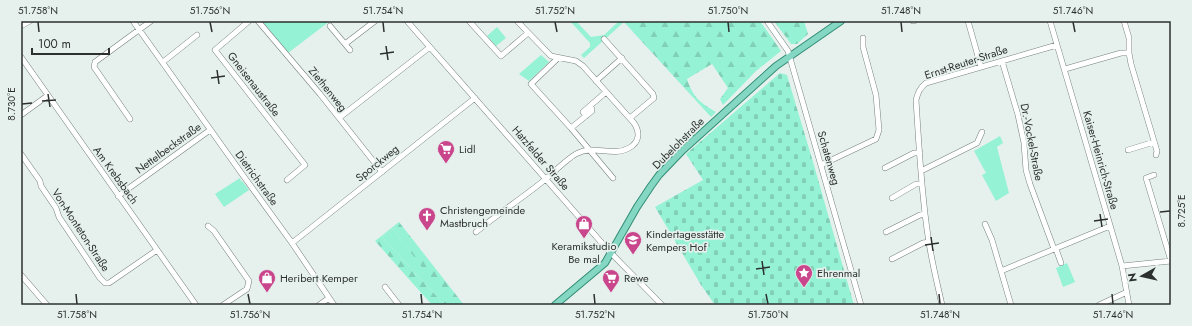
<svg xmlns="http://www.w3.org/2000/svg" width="1192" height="326" font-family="Jost,sans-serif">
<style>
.green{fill:#95f2d4}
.forest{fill:url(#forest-firs);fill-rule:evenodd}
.cemetery{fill:url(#cemetery-stones)}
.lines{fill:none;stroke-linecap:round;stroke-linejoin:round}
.minor-casing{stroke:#76807c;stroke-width:6}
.major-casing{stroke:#308c74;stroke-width:8}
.minor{stroke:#fff;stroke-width:5}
.major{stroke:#84d7c2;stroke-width:6}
.ticks{fill:none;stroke:#2c312f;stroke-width:1.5}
.labels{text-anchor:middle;stroke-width:3.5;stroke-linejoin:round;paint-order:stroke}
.street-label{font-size:11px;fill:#2c312f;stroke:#e6f1ed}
.poi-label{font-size:11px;fill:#2c312f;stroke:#e6f1ed;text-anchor:start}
.neatline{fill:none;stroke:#2c312f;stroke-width:1.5}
.ticks-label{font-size:10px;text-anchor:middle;fill:#2c312f}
</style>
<defs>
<pattern id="forest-firs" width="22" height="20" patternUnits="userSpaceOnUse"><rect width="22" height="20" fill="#95f2d4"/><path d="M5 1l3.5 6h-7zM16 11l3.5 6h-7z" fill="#81d0b6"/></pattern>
<pattern id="cemetery-stones" width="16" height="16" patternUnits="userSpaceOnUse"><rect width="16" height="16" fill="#95f2d4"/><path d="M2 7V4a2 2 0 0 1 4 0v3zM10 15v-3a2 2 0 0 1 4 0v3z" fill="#81d0b6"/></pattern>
</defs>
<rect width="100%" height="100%" fill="#e6f1ed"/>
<path class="green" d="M262 21H330L288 53Z
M570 21H576L591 37 604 35 619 21 624 22 584 58 581 55 590 47V43Z
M497 27 506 38 496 46 487 36Z
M541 55 549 62 529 81 519 74Z
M1000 136 1003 143 997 147 1009 193 996 201 982 175 986 173 974 151Z
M240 178 241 181 243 182 249 190 224 207 215 194Z
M393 229 447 299 443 303 382 237Z
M1067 263 1075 282 1063 287 1056 268Z"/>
<path class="forest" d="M623 21H760L781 51 756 71 723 105 720 99 728 88 712 64 687 79C693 97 699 102 716 112L711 117Z
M774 21H804L808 34 797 44H791Z
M399 222 464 305H432L375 241ZM393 229 446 299 443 303 382 237Z"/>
<path class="cemetery" d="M780 73 787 75 813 162 854 305H715L701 285 655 207 703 180 686 154Z"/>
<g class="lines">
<defs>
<path id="minor" d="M133 21 242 174 292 243 334 305
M249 21 215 50 305 165 287 180
M258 21 320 94 382 172
M407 21 608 250 662 305
M469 21 501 56 528 33
M767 21 788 51 861 305
M913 21H914
M968 21 981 67
M1050 21 1122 266 1129 305
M1124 21 1129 38V53L1131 64 1157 151 1156 155
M21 26 30 21
M330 26 345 44 375 21
M604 39 653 94 654 98 630 118
M345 44 350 50
M21 57 196 305
M558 58 531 84 571 128 613 178
M1002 61 1018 115 1024 143 1026 170 1030 184 1054 249
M163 62 197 35
M1065 69 1121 53H1129
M596 81 622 58
M21 115 47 96
M586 116 583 112 591 105
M339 118 430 47
M130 119 94 67 95 62 151 21
M571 128 592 111 591 105 606 92
M1128 150 1154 142
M21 154 40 181 41 186 56 208 59 217 100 278 105 283H109L157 250
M821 165 876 139 879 130 876 95 863 47V38
M885 168 914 153H920
M921 171 977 143 982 132
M1154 175 1146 178 1171 261
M118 196 210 130
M892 198 916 184H922
M985 224 992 240 1011 305
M208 226 214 231 249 281 247 289 223 305
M476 232C499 213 524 197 547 178 554 172 570 156 578 153 594 145 613 157 629 148 640 142 640 132 634 123L583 66 576 61 551 56 517 21
M886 232 920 215 925 214
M292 243 475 98
M1056 249 1061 263
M892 259 923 243 929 242
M1122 266 1171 261
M1001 271 1110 226
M21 275 47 305
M385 287 399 305
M319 305 329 298
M942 305C937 282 931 259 928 236 921 191 919 145 916 100 918 92 920 88 926 83L1057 45
M1099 305 1127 292"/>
<path id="major" d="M555 305 605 263 637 207 651 186 659 175 683 150 776 66 841 21"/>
</defs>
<use href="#minor" class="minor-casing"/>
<use href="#major" class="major-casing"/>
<use href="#minor" class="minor"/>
<use href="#major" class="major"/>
</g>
<path class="ticks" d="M38 22 39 32M210 22 212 32M383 22 384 32M555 22 557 32M728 22 729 32M901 22 902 32M1073 22 1075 32M386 46 388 60M380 54 394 52M217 70 219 84M211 78 225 76M48 94 50 107M42 101 56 100M22 104 32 103M1160 212 1170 211M1100 214 1102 227M1094 221 1108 219M931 237 933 251M925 245 939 243M762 261 764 275M756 269 770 267M76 294 77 304M248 294 250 304M421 294 422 304M594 294 595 304M766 294 768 304M939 294 940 304M1112 294 1113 304"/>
<defs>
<symbol id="supermarket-pin" viewBox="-11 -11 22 30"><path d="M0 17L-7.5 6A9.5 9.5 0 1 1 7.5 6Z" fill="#ca468c" stroke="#e6f1ed"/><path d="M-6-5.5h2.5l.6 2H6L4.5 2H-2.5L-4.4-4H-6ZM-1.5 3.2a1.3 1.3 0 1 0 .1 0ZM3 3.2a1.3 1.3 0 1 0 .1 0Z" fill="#fff"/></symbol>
<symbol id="church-pin" viewBox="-11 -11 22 30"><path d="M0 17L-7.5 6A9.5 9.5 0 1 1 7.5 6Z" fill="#ca468c" stroke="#e6f1ed"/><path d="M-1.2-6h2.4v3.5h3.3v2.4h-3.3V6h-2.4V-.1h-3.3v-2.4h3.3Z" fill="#fff"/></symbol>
<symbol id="shop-pin" viewBox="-11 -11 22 30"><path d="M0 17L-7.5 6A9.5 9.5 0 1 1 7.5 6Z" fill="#ca468c" stroke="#e6f1ed"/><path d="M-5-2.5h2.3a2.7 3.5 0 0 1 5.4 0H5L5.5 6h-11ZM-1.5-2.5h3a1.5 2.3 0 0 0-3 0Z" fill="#fff"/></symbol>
<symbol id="school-pin" viewBox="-11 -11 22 30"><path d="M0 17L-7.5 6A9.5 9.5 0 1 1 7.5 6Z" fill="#ca468c" stroke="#e6f1ed"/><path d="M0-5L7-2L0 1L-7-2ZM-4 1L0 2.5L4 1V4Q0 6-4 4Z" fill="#fff"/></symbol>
<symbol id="sight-pin" viewBox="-11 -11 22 30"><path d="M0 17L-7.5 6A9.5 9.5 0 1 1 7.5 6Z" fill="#ca468c" stroke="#e6f1ed"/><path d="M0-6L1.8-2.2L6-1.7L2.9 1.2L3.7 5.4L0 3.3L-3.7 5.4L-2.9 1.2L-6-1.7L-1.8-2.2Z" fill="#fff"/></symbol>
</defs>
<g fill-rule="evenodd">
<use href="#supermarket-pin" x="436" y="139" width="20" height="27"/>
<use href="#church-pin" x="417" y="206" width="20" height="27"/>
<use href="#shop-pin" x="574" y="214" width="20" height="27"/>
<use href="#school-pin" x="623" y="230" width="20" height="27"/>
<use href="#sight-pin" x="794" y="263" width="20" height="27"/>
<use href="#shop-pin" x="257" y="268" width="20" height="27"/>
<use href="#supermarket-pin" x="601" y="268" width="20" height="27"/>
</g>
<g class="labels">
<g class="street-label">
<text transform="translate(966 62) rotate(-18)" y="4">Ernst-Reuter-Straße</text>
<text transform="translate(254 84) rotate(52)" y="4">Gneisenaustraße</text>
<text transform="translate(328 89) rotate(51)" y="4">Ziethenweg</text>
<text transform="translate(1032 142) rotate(79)" y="4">Dr.-Vockel-Straße</text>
<text transform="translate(678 143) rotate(-45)" y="4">Dubelohstraße</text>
<text transform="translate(168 148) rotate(-36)" y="4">Nettelbeckstraße</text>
<text transform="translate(541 158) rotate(49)" y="4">Hatzfelder Straße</text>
<text transform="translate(829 158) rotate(74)" y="4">Schatenweg</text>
<text transform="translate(1101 160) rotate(74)" y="4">Kaiser-Heinrich-Straße</text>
<text transform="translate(377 163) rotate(-39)" y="4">Sporckweg</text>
<text transform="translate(116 175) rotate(54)" y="4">Am Krebsbach</text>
<text transform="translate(257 178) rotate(54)" y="4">Dietrichstraße</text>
<text transform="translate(81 230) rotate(57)" y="4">Von-Monteton-Straße</text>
</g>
<g class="poi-label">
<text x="459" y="153">Lidl</text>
<text x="440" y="214">Christengemeinde<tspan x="440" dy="13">Mastbruch</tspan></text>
<text x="646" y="238">Kindertagesstätte<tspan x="646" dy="13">Kempers Hof</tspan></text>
<text x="584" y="250" text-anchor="middle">Keramikstudio<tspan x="584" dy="13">Be mal</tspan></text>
<text x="817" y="277">Ehrenmal</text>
<text x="280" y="282">Heribert Kemper</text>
<text x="624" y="282">Rewe</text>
</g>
</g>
<rect width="1192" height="326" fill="none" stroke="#e6f1ed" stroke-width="44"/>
<g transform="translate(1142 276) rotate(262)" stroke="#e6f1ed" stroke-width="3" paint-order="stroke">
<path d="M0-3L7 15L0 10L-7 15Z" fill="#2c312f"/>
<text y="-6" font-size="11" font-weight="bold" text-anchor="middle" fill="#2c312f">N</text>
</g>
<path d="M32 48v6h77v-6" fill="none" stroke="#2c312f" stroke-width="2"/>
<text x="38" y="48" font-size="12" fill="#2c312f" stroke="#e6f1ed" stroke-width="3" paint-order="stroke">100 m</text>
<rect x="22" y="22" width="1148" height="282" class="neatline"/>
<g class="ticks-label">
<text x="38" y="14">51.758°N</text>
<text x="210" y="14">51.756°N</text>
<text x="383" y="14">51.754°N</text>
<text x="555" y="14">51.752°N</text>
<text x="728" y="14">51.750°N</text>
<text x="901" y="14">51.748°N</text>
<text x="1073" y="14">51.746°N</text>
<text transform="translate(11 104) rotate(-90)" y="4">8.730°E</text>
<text transform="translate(1181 211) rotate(-90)" y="4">8.725°E</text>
<text x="77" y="318">51.758°N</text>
<text x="250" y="318">51.756°N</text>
<text x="422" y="318">51.754°N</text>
<text x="595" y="318">51.752°N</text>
<text x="768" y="318">51.750°N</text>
<text x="940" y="318">51.748°N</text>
<text x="1113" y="318">51.746°N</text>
</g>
</svg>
